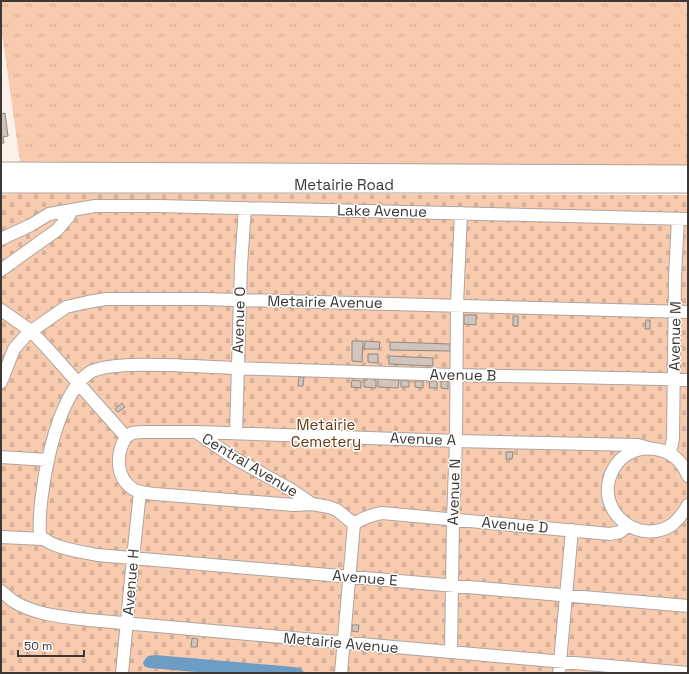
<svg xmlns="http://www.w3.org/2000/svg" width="689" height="674" font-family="'Space Grotesk',sans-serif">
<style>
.grass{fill:url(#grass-tufts)}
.cemetery{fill:url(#cemetery-stones)}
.water{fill:#6d9dc4}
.building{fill:#d0c4bd;stroke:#928780}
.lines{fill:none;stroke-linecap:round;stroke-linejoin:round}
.minor-casing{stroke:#afa49d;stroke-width:14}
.major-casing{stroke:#afa49d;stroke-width:17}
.minor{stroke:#fff;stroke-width:12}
.major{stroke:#fff;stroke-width:15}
.labels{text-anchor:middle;stroke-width:3;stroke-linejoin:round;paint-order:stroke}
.street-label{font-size:15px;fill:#3d3835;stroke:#fff}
.park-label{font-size:15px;fill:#693710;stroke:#fff}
</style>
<defs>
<pattern id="grass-tufts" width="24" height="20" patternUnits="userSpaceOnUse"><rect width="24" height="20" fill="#f8cbae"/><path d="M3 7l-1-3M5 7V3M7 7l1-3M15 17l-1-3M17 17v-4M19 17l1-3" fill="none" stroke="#d6af96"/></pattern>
<pattern id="cemetery-stones" width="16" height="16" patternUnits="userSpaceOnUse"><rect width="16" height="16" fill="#f8cbae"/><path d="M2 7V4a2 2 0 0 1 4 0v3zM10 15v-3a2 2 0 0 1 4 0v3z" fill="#d6af96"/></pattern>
</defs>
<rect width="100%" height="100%" fill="#fcf0e8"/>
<path class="grass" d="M1 1H688V167L20 162 3 40 1 34Z"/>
<path class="cemetery" d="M24 193 688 195V673H1V195Z"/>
<path class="water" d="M155 655 294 667 300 668 305 673H208L149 668 144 666 143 662 148 656Z"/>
<path class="building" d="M5 113 8 136 3 137 4 143H1V114Z
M464 315H476V325L464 324Z
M513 316H518V326H513Z
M646 320H650V329H645Z
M352 341H363L362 362 352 361Z
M365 341 380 342 379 349H364Z
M390 342 450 344V351L390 350Z
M368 354H378V363L368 362Z
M389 356 433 358V366L389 364Z
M299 377H304L303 386H298Z
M368 378H373V380H376V388L364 387V380H367Z
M378 379 399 380 398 388 378 387Z
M352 380 361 381V388L351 387Z
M401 380 409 381V387H401Z
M415 381H423V388L415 387Z
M430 381H437V388H429Z
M441 381H448V389L441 388Z
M122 403 125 407 118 412 115 409Z
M506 452H513L512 459H506Z
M352 625H359L358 632 352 631Z
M192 638 198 639 197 647H191Z"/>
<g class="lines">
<defs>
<path id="minor" d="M1 239 31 225 49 214 95 206H159L688 219
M1 270 57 230 69 216
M1 310 31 331 47 348 126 437 132 433 142 432H196L234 458 290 489 312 504 329 507 337 510 354 524
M688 380C610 377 532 377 454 375 380 373 306 370 232 368 203 367 109 359 89 373 55 396 37 497 40 536 55 549 78 551 97 555L688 606
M1 382 14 349 27 334 66 307 88 302 106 299H203L688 312
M196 432 456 441 638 445 649 448
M236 433 241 265 245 208
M126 437C116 453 115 477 133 489 139 493 148 493 155 494L294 505 312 504
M670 453 673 439 675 277 678 219
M1 457 48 460
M688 476C682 461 671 451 655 449 642 447 630 451 621 459 615 465 611 472 609 480 600 516 642 546 673 524 680 518 684 512 688 505
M354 524C362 518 371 515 382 513L610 534 620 532 628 525
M1 537 43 539
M1 591C5 594 9 598 13 601 35 615 64 617 89 620L688 673
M451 652 453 520 456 441 457 305 461 213
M122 673 133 558 140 492
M341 673 354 524
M559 673 572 530"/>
<path id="major" d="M1 170 688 173
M1 185H688"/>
</defs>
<use href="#minor" class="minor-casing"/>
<use href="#major" class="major-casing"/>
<use href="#minor" class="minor"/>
<use href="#major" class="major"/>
</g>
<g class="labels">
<g class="street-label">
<text x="344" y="190">Metairie Road</text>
<text transform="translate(382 211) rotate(1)" y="5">Lake Avenue</text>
<text transform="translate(325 302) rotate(1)" y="5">Metairie Avenue</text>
<text transform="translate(239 320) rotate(-88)" y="5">Avenue O</text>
<text transform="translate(675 336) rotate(-89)" y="5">Avenue M</text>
<text transform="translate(463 375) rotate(1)" y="5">Avenue B</text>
<text transform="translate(423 439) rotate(2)" y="5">Avenue A</text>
<text transform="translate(250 465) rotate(31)" y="5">Central Avenue</text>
<text transform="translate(454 492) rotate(-88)" y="5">Avenue N</text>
<text transform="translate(515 525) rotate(5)" y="5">Avenue D</text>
<text transform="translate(365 578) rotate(5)" y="5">Avenue E</text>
<text transform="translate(131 582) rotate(-85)" y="5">Avenue H</text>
<text transform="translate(341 643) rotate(5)" y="5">Metairie Avenue</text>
</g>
<g class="park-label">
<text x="326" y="430">Metairie<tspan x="326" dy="17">Cemetery</tspan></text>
</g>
</g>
<rect width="689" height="674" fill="none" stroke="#3d3835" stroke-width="4"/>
<path d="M18 650v6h66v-6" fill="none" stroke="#3d3835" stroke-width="2"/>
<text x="24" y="650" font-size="12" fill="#3d3835" stroke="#ffffff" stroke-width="3" paint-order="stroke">50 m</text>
</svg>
